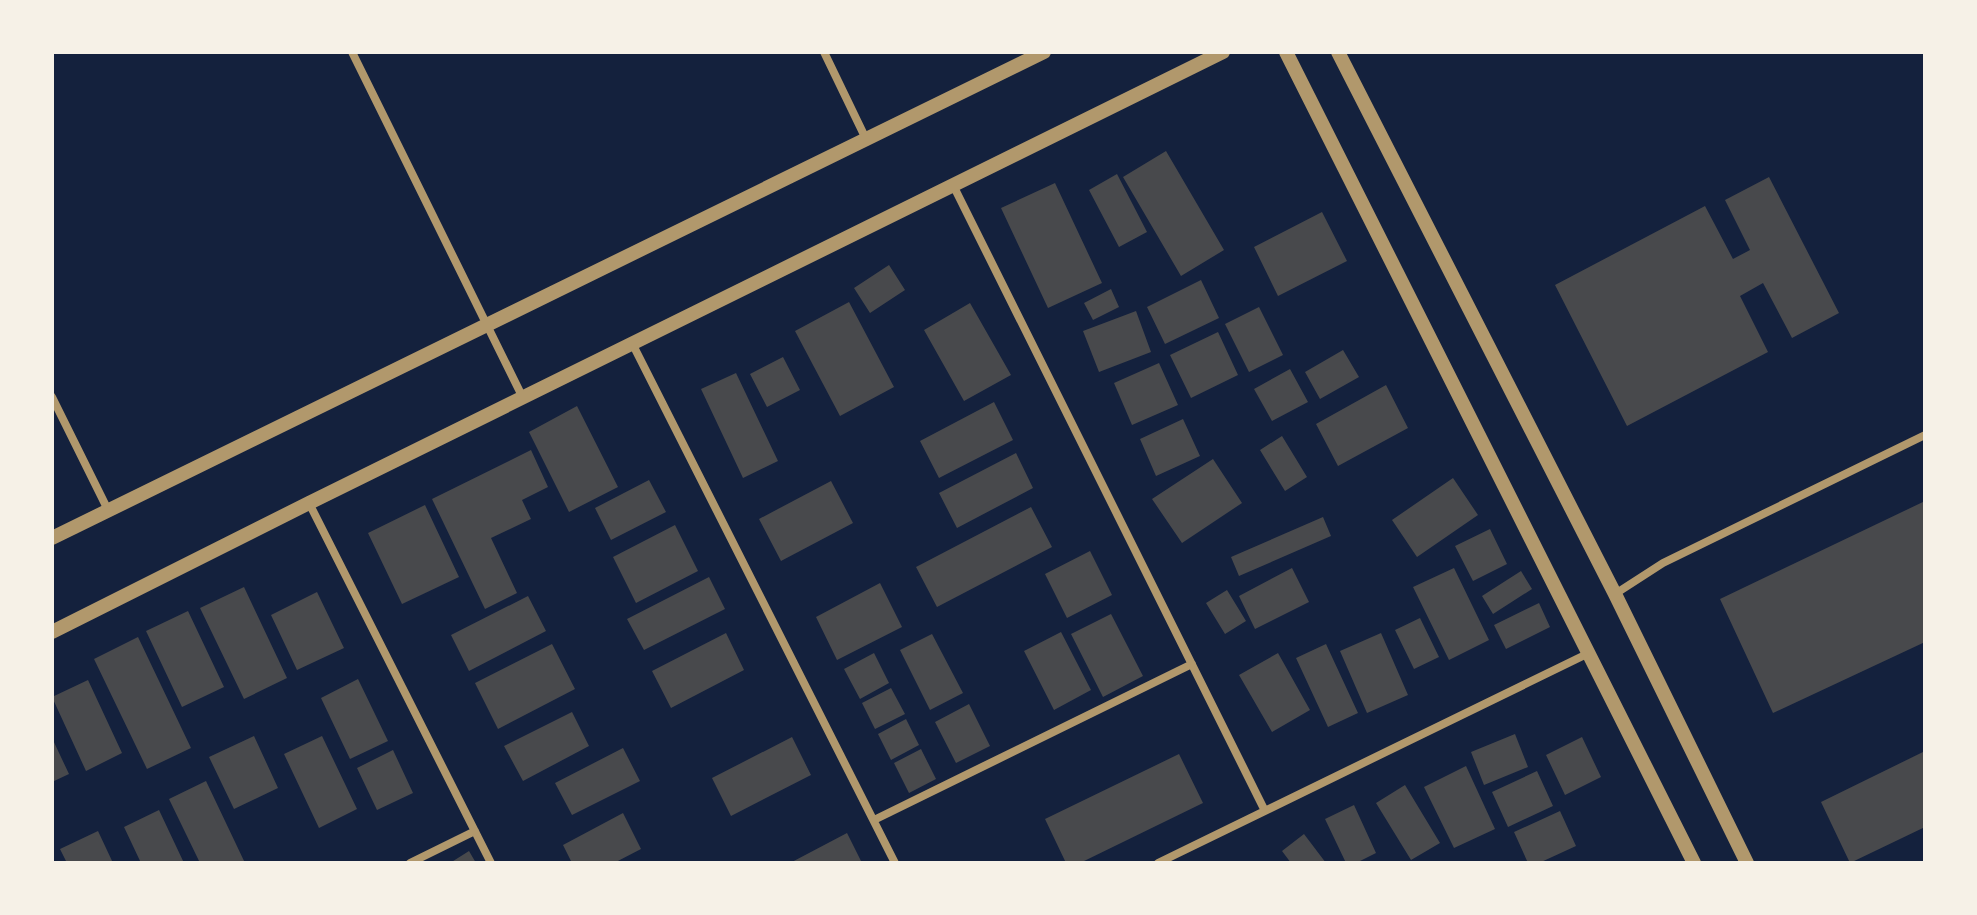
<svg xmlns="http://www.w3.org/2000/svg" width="1977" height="915" font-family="Spectral,serif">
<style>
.building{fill:#48494c}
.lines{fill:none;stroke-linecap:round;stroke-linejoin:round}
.minor{stroke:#b1986c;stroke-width:8}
.tertiary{stroke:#b1986c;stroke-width:14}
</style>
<rect width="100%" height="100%" fill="#14213d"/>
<path class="building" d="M1166 151 1224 250 1181 276 1123 177Z
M1117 174 1147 232 1119 247 1089 190Z
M1769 177 1839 313 1792 338 1763 283 1740 296 1768 352 1627 426 1555 285 1705 206 1733 259 1750 250 1725 200Z
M1055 183 1102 283 1048 308 1001 208Z
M1322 212 1347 261 1278 296 1254 247Z
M889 265 905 290 870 313 854 288Z
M1201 280 1219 318 1165 344 1147 307Z
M1111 289 1119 307 1093 320 1084 303Z
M849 302 894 387 840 416 795 331Z
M970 303 1011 375 964 401 924 330Z
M1259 307 1283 355 1249 372 1225 324Z
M1136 311 1151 352 1099 372 1083 331Z
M1218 332 1238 375 1191 398 1170 355Z
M1343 350 1359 377 1320 399 1305 372Z
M783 357 800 390 767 407 750 374Z
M1159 363 1178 405 1132 425 1114 383Z
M1290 369 1308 402 1272 421 1254 389Z
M736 373 778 461 743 478 701 389Z
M1386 385 1408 428 1338 466 1316 424Z
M994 402 1013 440 939 478 920 441Z
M577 406 618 487 569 512 529 432Z
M1183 419 1200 456 1156 476 1140 439Z
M1282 436 1307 477 1285 491 1260 450Z
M531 450 548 487 522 500 531 519 491 538 517 593 485 609 432 499Z
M1016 453 1033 488 957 528 939 493Z
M1213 459 1242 503 1182 543 1152 499Z
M1453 478 1478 515 1417 557 1392 520Z
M649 480 666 512 611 540 595 508Z
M831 481 853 523 781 561 759 519Z
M1925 501V642L1773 713 1720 599Z
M425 505 459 577 402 604 368 533Z
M1031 507 1052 547 937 607 916 567Z
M1323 517 1331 536 1239 576 1231 557Z
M675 525 698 571 636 603 613 557Z
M1490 529 1507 564 1473 581 1455 546Z
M1090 551 1112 595 1067 618 1045 574Z
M1292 568 1309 602 1255 629 1239 596Z
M1454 568 1489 640 1449 660 1413 587Z
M1521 571 1532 589 1493 614 1482 596Z
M709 577 725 609 644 650 627 619Z
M880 583 902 627 837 660 816 617Z
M244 587 287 678 244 699 200 608Z
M1227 590 1246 621 1225 634 1206 603Z
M317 592 344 648 297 670 271 615Z
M528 596 546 631 469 671 451 635Z
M1539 603 1550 627 1506 649 1494 625Z
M188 611 224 687 182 707 146 631Z
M1111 614 1143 676 1103 697 1071 634Z
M1420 618 1439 657 1414 669 1395 630Z
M1061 632 1091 690 1054 710 1024 651Z
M726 633 744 670 671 708 652 671Z
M1381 633 1408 695 1367 713 1340 651Z
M932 634 963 693 930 710 900 650Z
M138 637 191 748 147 769 94 659Z
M552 644 575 689 498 729 475 683Z
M1326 644 1358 713 1328 727 1296 658Z
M874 653 889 683 860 699 844 669Z
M1278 653 1310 710 1272 732 1239 675Z
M358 679 388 741 350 759 321 698Z
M88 680 122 753 86 771 52 697Z
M891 688 905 714 875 729 862 703Z
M969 704 990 746 956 763 935 722Z
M572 712 589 746 523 781 504 746Z
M906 719 919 745 891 760 878 734Z
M1515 734 1528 767 1484 785 1471 752Z
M254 736 278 788 234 809 209 757Z
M322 736 357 809 319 828 284 754Z
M792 737 811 775 731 816 712 778Z
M1582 737 1601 777 1565 795 1546 755Z
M52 738 69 774 52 782Z
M623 748 640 781 572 815 555 783Z
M921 749 936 779 909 793 894 763Z
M393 750 413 793 377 810 357 768Z
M1925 751V827L1850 863 1821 802Z
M1179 754 1203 803 1080 863H1066L1045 819Z
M1466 766 1495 829 1454 848 1424 787Z
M1537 771 1553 806 1508 827 1492 792Z
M206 781 245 863H200L169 799Z
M1405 785 1440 843 1411 860 1376 803Z
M1354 805 1376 853 1356 863H1346L1325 819Z
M159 810 184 863H141L124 827Z
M1560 811 1576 846 1539 863H1528L1514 832Z
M623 813 641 849 614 863H572L563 845Z
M98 831 113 863H67L60 849Z
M847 833 862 863H790Z
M1304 834 1326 863H1291L1282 851Z
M469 851 476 863H450Z"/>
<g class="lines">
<path class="minor" d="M352 52 523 398
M824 52 866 139
M953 185 1265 811
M632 343 895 863
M52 397 108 510
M309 503 491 863
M1615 594 1663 563 1925 435
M874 820 1192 664
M410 863 475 831
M1158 863 1589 653"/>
<path class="tertiary" d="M1286 52 1694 863
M1338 52 1615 594 1747 863
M52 538 1044 52
M52 632 309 503 1223 52"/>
</g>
<rect width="1977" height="915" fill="none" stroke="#f6f1e7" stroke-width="108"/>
</svg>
